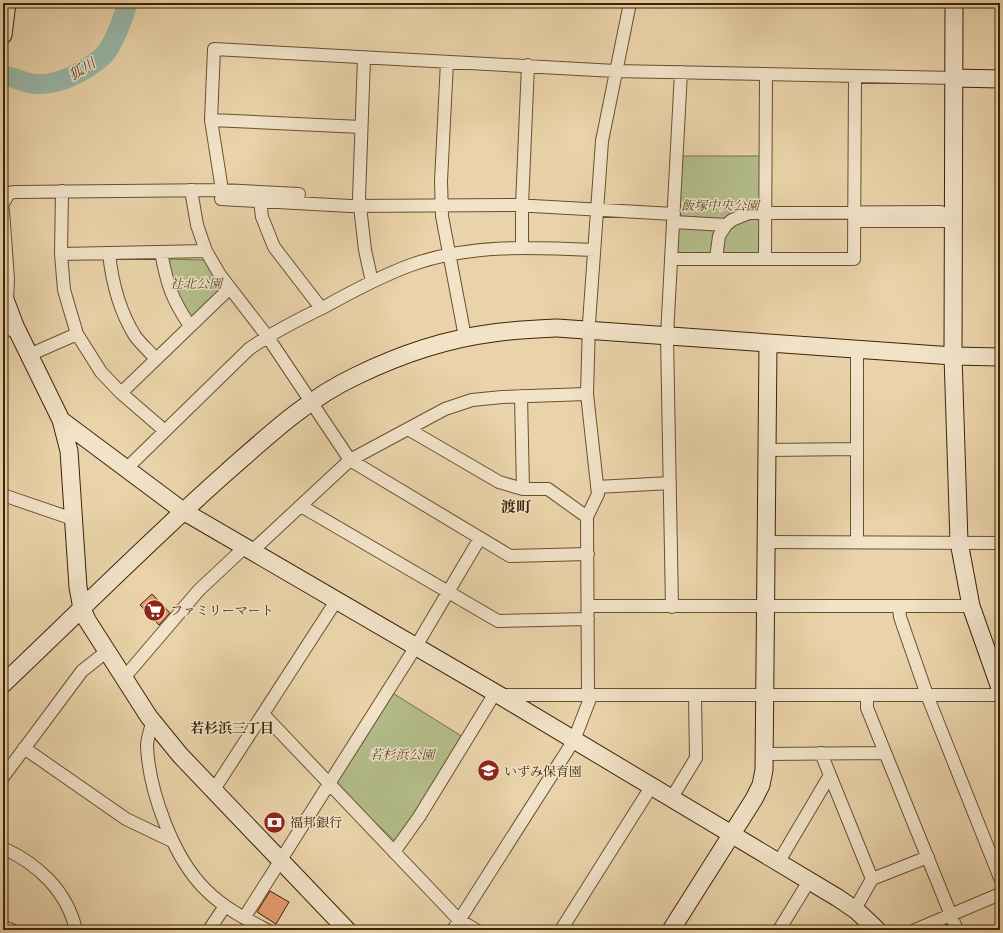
<svg xmlns="http://www.w3.org/2000/svg" width="1003" height="933" font-family="'IM FELL Double Pica','Noto Serif JP',serif">
<style>
.green{fill:#b3bd8b;stroke:#787048}
.lines{fill:none;stroke-linecap:round;stroke-linejoin:round}
.river{stroke:#98b8a9;stroke-width:20}
.building{fill:#e19b6f;stroke:#3d2406}
.street-casing{stroke:#68502f;stroke-width:14}
.secondary-casing{stroke:#3d2406;stroke-width:19}
.street{stroke:#f1e2c8;stroke-width:12}
.secondary{stroke:#f1e2c8;stroke-width:17}
.labels{text-anchor:middle;stroke-width:3;stroke-linejoin:round;paint-order:stroke}
.park-label{font-size:13px;font-style:italic;fill:#5a4a27;stroke:#f1e2c8}
.poi-label{font-size:13px;fill:#3d2406;stroke:#f1e2c8;text-anchor:start}
.water-label{font-size:14px;font-style:italic;fill:#54492f;stroke:#f1e2c8}
.neighbourhood-label{font-size:14px;font-weight:bold;fill:#3d2406;stroke:#f1e2c8}
.quarter-label{font-size:15px;font-weight:bold;fill:#3d2406;stroke:#f1e2c8}
</style>
<rect width="100%" height="100%" fill="#ead3aa"/>
<filter id="stains"><feTurbulence type="fractalNoise" baseFrequency=".005" numOctaves="4"/><feColorMatrix values="0 0 0 0 .2 0 0 0 0 .09 0 0 0 0 .02 0 0 0 .5 -.17"/></filter>
<radialGradient id="worn" r=".72"><stop offset=".6" stop-color="#630" stop-opacity="0"/><stop offset="1" stop-color="#630" stop-opacity=".3"/></radialGradient>
<path class="green" d="M681 156H761L759 255 677 254Z
M167 259 206 260 223 286 191 318 170 278Z
M391 692 463 737 396 842 333 783Z"/>
<g class="lines">
<path class="river" d="M3 76C15 76 25 84 36 84 60 85 85 72 103 56 112 48 125 15 127 3"/>
</g>
<path class="building" d="M152 594 170 613 159 625 140 605Z
M270 891 289 902 276 924 257 912Z"/>
<g class="lines">
<defs>
<path id="street" d="M364 58 359 198 365 250 372 282
M447 62 441 181 442 216 465 337
M211 120 361 127
M191 190 197 225 206 251 220 275 267 336 350 460 510 556 588 554
M222 190 211 120 214 49 615 71 954 78
M62 191 61 254 64 290 77 334 101 372 121 393 165 431
M259 193 262 217 274 247 321 308
M221 199 350 206 515 205 674 214
M3 204 9 193 15 192 222 190 299 194
M3 211 8 279 7 302
M854 221H954
M674 222 726 225 732 220 749 213 941 212
M522 247V205L528 65
M161 252C167 285 172 299 190 326
M109 253C112 283 119 310 135 336 141 344 149 351 156 359
M61 254 206 251
M671 259H854L855 76
M716 259 719 236 726 225
M765 259 766 74
M3 327 19 333
M29 355 77 334
M121 393 230 288
M521 396 523 489
M408 429 499 482 523 489H548L587 517
M766 450 857 449
M126 469 249 349C273 332 299 319 326 306 353 291 381 276 411 265 469 244 533 247 594 250
M597 487 670 483
M3 495 73 519
M301 506 498 621 588 619
M765 542 1000 543
M857 542V350
M252 551 350 460 445 409 472 400 502 397 587 394
M588 606H971
M899 606 900 617 927 695 1000 878
M672 607 667 336 681 72
M123 679 199 590 245 547
M501 695H1000
M588 696 587 517 598 494 587 394 589 323 602 141 630 3
M867 696V708L957 930
M263 714 459 920 476 930
M152 722C151 729 147 738 147 746 149 791 173 858 206 890 224 908 246 919 267 930
M24 748 126 819 172 841
M821 753 872 879
M765 754 885 753
M3 777 82 671 106 652
M213 791 336 601
M671 799 696 758 695 696
M3 848C38 864 67 891 76 930
M394 852 419 817 495 693
M778 863 830 775
M855 909 872 879 928 857
M244 918 415 648 480 538
M3 927 12 930
M209 930 225 906
M453 930 574 740 591 696
M561 930 651 787
M779 930 809 881
M915 930 1000 894"/>
<path id="secondary" d="M954 3 953 356 1000 357
M3 35 7 3
M954 78 1000 79
M3 294 15 326 61 420 69 451 78 587 82 609 87 620 149 717 180 755 347 930
M61 420 183 511 499 695 838 898 857 911 877 930
M3 684C78 613 151 539 228 471 269 435 307 399 356 376 399 355 446 339 493 333 514 330 536 329 557 328L953 356 959 542 971 606 1000 688
M671 930 754 799 761 785 764 770 768 344"/>
</defs>
<use href="#street" class="street-casing"/>
<use href="#secondary" class="secondary-casing"/>
<use href="#street" class="street"/>
<use href="#secondary" class="secondary"/>
</g>
<defs>
<symbol id="supermarket-disc" viewBox="-11 -11 22 22"><circle r="9.5" fill="#8f2418" stroke="#f1e2c8"/><path d="M-6-5.5h2.5l.6 2H6L4.5 2H-2.5L-4.4-4H-6ZM-1.5 3.2a1.3 1.3 0 1 0 .1 0ZM3 3.2a1.3 1.3 0 1 0 .1 0Z" fill="#fff"/></symbol>
<symbol id="school-disc" viewBox="-11 -11 22 22"><circle r="9.5" fill="#8f2418" stroke="#f1e2c8"/><path d="M0-5L7-2L0 1L-7-2ZM-4 1L0 2.5L4 1V4Q0 6-4 4Z" fill="#fff"/></symbol>
<symbol id="bank-disc" viewBox="-11 -11 22 22"><circle r="9.5" fill="#8f2418" stroke="#f1e2c8"/><path d="M-6-4H6V4H-6ZM0-2.3a2.3 2.3 0 1 0 0 4.6a2.3 2.3 0 1 0 0-4.6Z" fill="#fff"/></symbol>
</defs>
<g fill-rule="evenodd">
<use href="#supermarket-disc" x="142" y="598" width="25" height="25"/>
<use href="#school-disc" x="476" y="758" width="25" height="25"/>
<use href="#bank-disc" x="262" y="810" width="25" height="25"/>
</g>
<g class="labels">
<g class="park-label">
<text x="720" y="210">飯塚中央公園</text>
<text x="196" y="288">社北公園</text>
<text x="402" y="759">若杉浜公園</text>
</g>
<g class="poi-label">
<text x="170" y="615">ファミリーマート</text>
<text x="504" y="776">いずみ保育園</text>
<text x="290" y="827">福邦銀行</text>
</g>
<g class="water-label">
<text transform="translate(82 69) rotate(-31)" y="5">狐川</text>
</g>
<g class="neighbourhood-label">
<text x="232" y="733">若杉浜三丁目</text>
</g>
<g class="quarter-label">
<text x="516" y="512">渡町</text>
</g>
</g>
<rect width="1003" height="933" fill="none" stroke="#ead3aa" stroke-width="16"/>
<rect x="4" y="4" width="995" height="925" fill="none" stroke="#3d2406" stroke-width="2"/>
<rect x="8" y="8" width="987" height="917" fill="none" stroke="#3d2406"/>
<rect width="100%" height="100%" filter="url(#stains)"/>
<rect width="100%" height="100%" fill="url(#worn)"/>
</svg>
